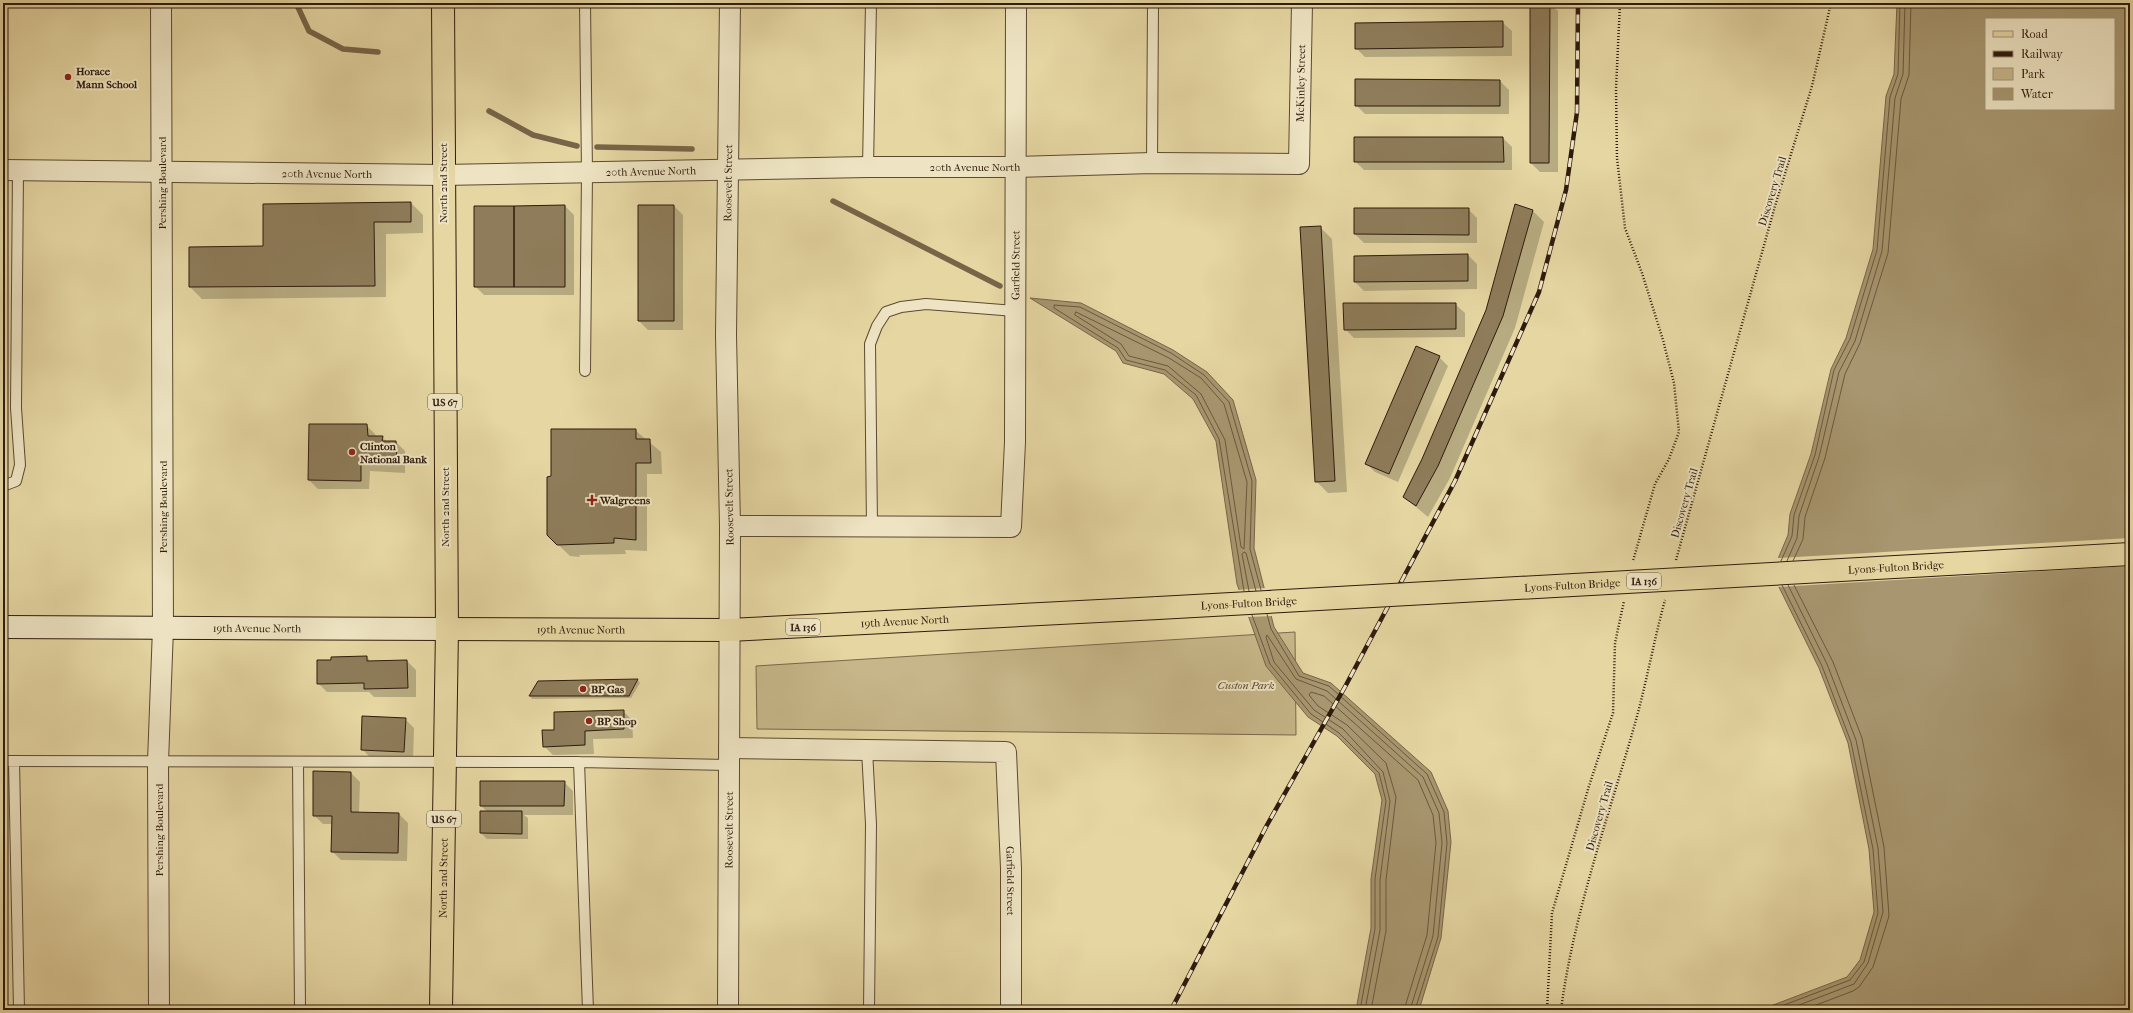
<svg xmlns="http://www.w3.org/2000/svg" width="2133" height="1013" font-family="'IM FELL French Canon',serif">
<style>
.green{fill:#c6b689;stroke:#7a684b}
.water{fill:#a7966f;stroke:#776548;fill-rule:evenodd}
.pier{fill:#e5d6a2}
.shadow{fill:#0003}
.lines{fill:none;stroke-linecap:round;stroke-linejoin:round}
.shore{stroke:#6b583e;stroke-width:1}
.stream{stroke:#776548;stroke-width:5.5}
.building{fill:#8e7c5a;stroke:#2f1b0d}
.service-casing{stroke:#5c4a32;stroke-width:12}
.minor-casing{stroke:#5c4a32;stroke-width:22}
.secondary-casing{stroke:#2f1b0d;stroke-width:24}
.primary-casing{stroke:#2f1b0d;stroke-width:24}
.path{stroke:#2f1b0d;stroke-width:2.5;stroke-dasharray:1 2;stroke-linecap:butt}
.service{stroke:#eee4c3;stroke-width:10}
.minor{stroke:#eee4c3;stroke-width:20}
.secondary{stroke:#eee4c3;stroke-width:22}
.primary{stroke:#e5d6a2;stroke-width:22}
.rail-casing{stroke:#2f1b0d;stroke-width:4.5}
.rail{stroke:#eee4c3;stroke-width:3;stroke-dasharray:9;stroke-linecap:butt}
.primary-bridge-casing{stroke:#2f1b0d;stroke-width:24;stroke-linecap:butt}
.primary-bridge{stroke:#e5d6a2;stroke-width:22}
.poi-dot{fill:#8f2418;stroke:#eee4c3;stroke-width:1.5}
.labels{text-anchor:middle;stroke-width:4;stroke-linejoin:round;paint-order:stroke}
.shield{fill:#eee4c3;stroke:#685744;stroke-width:1}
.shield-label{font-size:10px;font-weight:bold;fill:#2f1b0d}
.poi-label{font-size:11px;font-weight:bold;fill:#2f1b0d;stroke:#eee4c3;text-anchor:start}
.street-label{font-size:11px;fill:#2f1b0d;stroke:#eee4c3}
.park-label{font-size:11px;font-style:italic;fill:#5c4a32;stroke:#eee4c3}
</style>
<rect width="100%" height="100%" fill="#e5d6a2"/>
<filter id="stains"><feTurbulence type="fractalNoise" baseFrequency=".005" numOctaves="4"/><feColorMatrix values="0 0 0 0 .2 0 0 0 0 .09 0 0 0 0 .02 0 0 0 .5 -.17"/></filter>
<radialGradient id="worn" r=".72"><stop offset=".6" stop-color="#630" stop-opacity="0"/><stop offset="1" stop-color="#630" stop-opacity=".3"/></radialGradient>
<path class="green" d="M1295 632 1296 735 757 729 756 666Z"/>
<path class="water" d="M1897 3H2130V1010H1760L1847 977 1860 960 1874 912 1869 849 1848 743 1819 668 1772 573 1788 535 1790 514 1811 454 1831 369 1846 338 1873 249 1886 96 1894 74ZM1986 19H2114V109H1986Z
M1030 298 1081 303 1173 350 1207 372 1233 400 1256 480 1254 548 1274 627 1303 673 1331 683 1431 772 1448 811 1451 842 1441 938 1419 1010H1356L1371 928V879L1382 800 1375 774 1337 736 1308 717 1266 666 1237 584 1216 441 1193 399 1164 374 1123 363 1116 351Z"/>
<path class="pier" d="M2130 538V566L1776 587 1770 573 1776 558Z
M1266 588 1273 616 1247 617 1237 590Z"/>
<path class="shadow" d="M1531 3H1550L1558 11V172H1540L1531 163Z
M1502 22 1512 31V56L1365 57 1356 48Z
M1356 80 1500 81 1509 90V114H1365L1356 105Z
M1503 138 1512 147V170H1364L1355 161Z
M411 203 423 215V233L386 234V297L202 299 190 287 264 247Z
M565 206 574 215V295H484L475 286Z
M674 206 683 215V330H648L639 321Z
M1468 209 1477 218V243H1364L1355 234Z
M1532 210 1544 222 1515 328 1450 478 1428 517 1404 497 1423 459Z
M1320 227 1332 239 1347 492 1328 493 1316 481Z
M1468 255 1477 264V289L1364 291 1355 282Z
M1455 304 1465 313V337L1354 338 1345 329Z
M1439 357 1448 366 1398 482 1375 472 1366 463Z
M366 425 375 434 376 437H382L387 442H396L405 451V473L370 471 369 489H318L309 480Z
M635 430 661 452 662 474H647V551L625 550 626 554 579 555 580 557 570 556 548 535 552 477Z
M367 657 371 662 407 661 416 670V697H374L369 692H327L318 683 332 660Z
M638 680 640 683 631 698 532 699 530 696 539 682Z
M623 711 632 720 633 738 593 739 594 754 553 755 544 746 555 731Z
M405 719 414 728 413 760 371 758 362 749Z
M351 773 360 782 359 814H399L408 823 407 861 341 860 332 851V824H323L314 815Z
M564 782 573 791V815H524L528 818V839H487L481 833 488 812 481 806Z"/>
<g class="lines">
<path class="shore" d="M1076 312 1169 358 1201 378 1224 404 1247 482 1244 549 1241 547 1225 440 1201 394 1168 366 1129 356 1121 344 1075 315Z
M1781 561 1792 536 1794 515 1815 455 1834 370 1850 339 1877 250 1890 97 1898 74 1900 3
M1787 561 1797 538 1799 516 1819 457 1839 372 1855 341 1882 251 1895 98 1903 74 1905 3
M1793 561 1803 539 1805 517 1825 458 1845 374 1860 343 1888 253 1901 99 1909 75 1911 3
M1794 585 1833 662 1862 738 1884 847 1889 916 1873 967 1859 987 1853 991 1803 1010
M1244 591 1219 439 1196 395 1165 370 1126 360 1118 348 1054 308V305L1080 307 1171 353 1204 375 1229 402 1252 481 1250 549 1261 590
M1249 591 1242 554 1244 552 1246 553 1256 591
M1267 614 1271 629 1299 676 1329 686 1427 774 1444 812 1447 843 1438 937 1415 1010
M1252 615 1270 664 1311 714 1339 733 1379 773 1386 801 1375 879V929L1360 1010
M1365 1010 1380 930V880L1390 801 1383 772 1343 729 1314 710 1274 662 1266 637 1267 635 1296 679 1327 691 1423 777 1439 813 1442 843 1433 936 1410 1010
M1371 1010 1386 931V880L1396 797 1386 763 1347 725 1318 706 1309 695 1311 692 1324 696 1418 780 1433 815 1436 843 1427 935 1404 1010
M1771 1010 1850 980 1864 962 1878 913 1873 849 1851 742 1822 666 1782 585
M1786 1010 1854 984 1868 963 1883 912 1878 848 1856 740 1827 664 1788 585"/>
<path class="stream" d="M296 3 309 31 343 49 378 52
M489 111 533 135 577 146
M597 147 692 149
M833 201 1000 286"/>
</g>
<path class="building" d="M1530 3H1550L1549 163H1530Z
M1503 21V47L1355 49V23Z
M1355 79 1500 80V106H1355Z
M1354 137H1503L1504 162H1354Z
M411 202V222H374L375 286 189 287V247L263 246V204Z
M1515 204 1533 210 1503 316 1438 466 1416 506 1403 497 1422 459 1486 310Z
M565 205V287H514V206Z
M638 205H674V321H638Z
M474 206H514V287H474Z
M1354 208H1469V235L1354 234Z
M1321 226 1335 481 1315 482 1300 227Z
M1468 254V281L1354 282V256Z
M1343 303H1456V329L1344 330Z
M1416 346 1440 356 1389 474 1365 464Z
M309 424H367L368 436H383L382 441H396L397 464 361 463V481L308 480Z
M551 429H636V439H650L651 463H636V540L614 538V543L557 545 547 535V477L551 476Z
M367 656V661L407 660 408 688 364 689V683L317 684V660H331V657Z
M638 679 629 696H529L538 681Z
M624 710V729L585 731V745L543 747 542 730H554V712Z
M362 716 406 718 404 752 361 750Z
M313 771 351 772V812L399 813 398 853 331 852 332 816H313Z
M480 781H565L564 806H480Z
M480 811H522V834L480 833Z"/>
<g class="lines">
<defs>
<path id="service" d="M585 3 587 173 585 371
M1152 163 1153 3
M868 167 871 3
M3 486 16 481 20 465 16 408 18 170
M872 526 870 344 877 326 886 312 901 307 926 304 1015 311
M867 750 871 824 869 1010
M3 761 579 762 728 765
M14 761 19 1010
M579 762 588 1010
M298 763 300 1010"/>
<g id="minor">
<path id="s1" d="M3 170 443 175 868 167H1014L1152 163 1299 164 1302 3"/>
<path id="s2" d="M730 526 1011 527 1015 442 1016 3"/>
<path id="s3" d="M729 748 1006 752 1011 868V1010"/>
<path d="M159 1010 158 762 163 628 161 3"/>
<path id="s4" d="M728 1010 730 526 726 335 730 3"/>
</g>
<g id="secondary">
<path id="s5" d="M3 627 447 629"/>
</g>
<g id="primary">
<path id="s6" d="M447 629 729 630 1158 608"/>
<path id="s7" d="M441 1010 447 629 443 3"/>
</g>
</defs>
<use href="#service" class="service-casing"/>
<use href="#minor" class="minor-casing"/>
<use href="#secondary" class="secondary-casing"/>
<use href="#primary" class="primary-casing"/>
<path class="path" d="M1620 3 1616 89 1617 158 1625 228 1642 273 1663 340 1674 383 1679 432 1669 459 1655 484 1633 561
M1676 560 1775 206 1812 86 1831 3
M1547 1010 1552 913 1589 786 1613 713 1615 643 1624 601
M1561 1010C1574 911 1609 816 1636 720 1647 680 1654 640 1665 600"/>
<use href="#service" class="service"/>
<use href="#minor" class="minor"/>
<use href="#secondary" class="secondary"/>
<use href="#primary" class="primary"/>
<defs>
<path id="rail" d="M1171 1010 1267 825 1346 685 1455 481 1539 292 1566 190 1577 112 1578 3"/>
</defs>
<use href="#rail" class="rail-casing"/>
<use href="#rail" class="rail"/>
<defs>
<g id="primary-bridge">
<path id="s8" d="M1158 608 2130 554"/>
</g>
</defs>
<use href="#primary-bridge" class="primary-bridge-casing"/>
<use href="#primary-bridge" class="primary-bridge"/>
</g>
<g class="poi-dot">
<circle cx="68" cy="77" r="4"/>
<circle cx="352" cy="452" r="4"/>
<path d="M590 494h4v4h4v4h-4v4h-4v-4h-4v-4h4z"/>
<circle cx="583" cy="689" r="4"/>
<circle cx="589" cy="721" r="4"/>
</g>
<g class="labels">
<g class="shield">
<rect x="428" y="394" width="34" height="16" rx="3"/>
<rect x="1627" y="573" width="34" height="16" rx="3"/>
<rect x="786" y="619" width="34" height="16" rx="3"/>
<rect x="427" y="811" width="34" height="16" rx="3"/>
</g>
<g class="shield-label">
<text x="445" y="406">US 67</text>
<text x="1644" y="585">IA 136</text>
<text x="803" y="631">IA 136</text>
<text x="444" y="823">US 67</text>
</g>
<g class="poi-label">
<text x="76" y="75">Horace<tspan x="76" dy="13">Mann School</tspan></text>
<text x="360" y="450">Clinton<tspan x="360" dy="13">National Bank</tspan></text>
<text x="600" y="504">Walgreens</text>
<text x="591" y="693">BP Gas</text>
<text x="597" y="725">BP Shop</text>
</g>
<g class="street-label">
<text dy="4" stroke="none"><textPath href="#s1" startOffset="1377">McKinley Street</textPath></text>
<text dy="4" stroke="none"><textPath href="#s1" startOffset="972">20th Avenue North</textPath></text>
<text dy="4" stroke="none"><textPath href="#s1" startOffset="648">20th Avenue North</textPath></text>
<text dy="4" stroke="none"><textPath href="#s1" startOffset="324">20th Avenue North</textPath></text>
<text transform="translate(162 183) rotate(-90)" y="4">Pershing Boulevard</text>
<text transform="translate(443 183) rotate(-90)" y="4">North 2nd Street</text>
<text dy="4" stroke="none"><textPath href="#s4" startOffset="827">Roosevelt Street</textPath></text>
<text transform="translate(1772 191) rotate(-73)" y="4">Discovery Trail</text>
<text dy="4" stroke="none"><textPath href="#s2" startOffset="543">Garfield Street</textPath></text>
<text transform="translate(1684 503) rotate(-74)" y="4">Discovery Trail</text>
<text transform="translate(163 507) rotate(-90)" y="4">Pershing Boulevard</text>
<text transform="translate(445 507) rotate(-90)" y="4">North 2nd Street</text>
<text transform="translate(729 507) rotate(-91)" y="4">Roosevelt Street</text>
<text dy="4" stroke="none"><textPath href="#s8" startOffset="739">Lyons-Fulton Bridge</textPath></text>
<text dy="4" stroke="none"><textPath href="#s8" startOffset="415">Lyons-Fulton Bridge</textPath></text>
<text dy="4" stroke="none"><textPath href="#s8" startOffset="91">Lyons-Fulton Bridge</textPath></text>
<text dy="4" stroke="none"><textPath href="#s6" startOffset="458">19th Avenue North</textPath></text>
<text dy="4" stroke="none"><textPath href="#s5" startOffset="254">19th Avenue North</textPath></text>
<text dy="4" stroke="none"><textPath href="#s6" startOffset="134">19th Avenue North</textPath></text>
<text transform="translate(1599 816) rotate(-74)" y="4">Discovery Trail</text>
<text transform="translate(159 830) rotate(-90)" y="4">Pershing Boulevard</text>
<text dy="4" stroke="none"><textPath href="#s4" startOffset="180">Roosevelt Street</textPath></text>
<text dy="4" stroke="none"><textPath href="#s7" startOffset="132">North 2nd Street</textPath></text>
<text dy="4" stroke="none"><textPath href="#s3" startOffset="406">Garfield Street</textPath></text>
</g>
<g class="park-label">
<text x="1246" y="689">Custon Park</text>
</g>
</g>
<rect width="2133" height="1013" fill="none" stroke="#e5d6a2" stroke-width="16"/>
<rect x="4" y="4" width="2125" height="1005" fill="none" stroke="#2f1b0d" stroke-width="2"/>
<rect x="8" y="8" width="2117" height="997" fill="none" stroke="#2f1b0d"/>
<rect x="1985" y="18" width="130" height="92" fill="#eee4c3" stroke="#a2947a"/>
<rect x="1993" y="31" width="20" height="6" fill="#e5d6a2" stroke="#a2947a"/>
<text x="2021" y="38" font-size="12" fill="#2f1b0d">Road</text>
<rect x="1993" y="51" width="20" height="6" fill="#2f1b0d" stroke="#a2947a"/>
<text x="2021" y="58" font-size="12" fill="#2f1b0d">Railway</text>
<rect x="1993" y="68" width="20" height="12" fill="#c6b689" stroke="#a2947a"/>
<text x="2021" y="78" font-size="12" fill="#2f1b0d">Park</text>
<rect x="1993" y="88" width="20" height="12" fill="#a7966f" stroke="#a2947a"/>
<text x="2021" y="98" font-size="12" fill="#2f1b0d">Water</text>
<rect width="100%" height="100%" filter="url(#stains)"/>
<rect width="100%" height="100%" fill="url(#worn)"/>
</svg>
